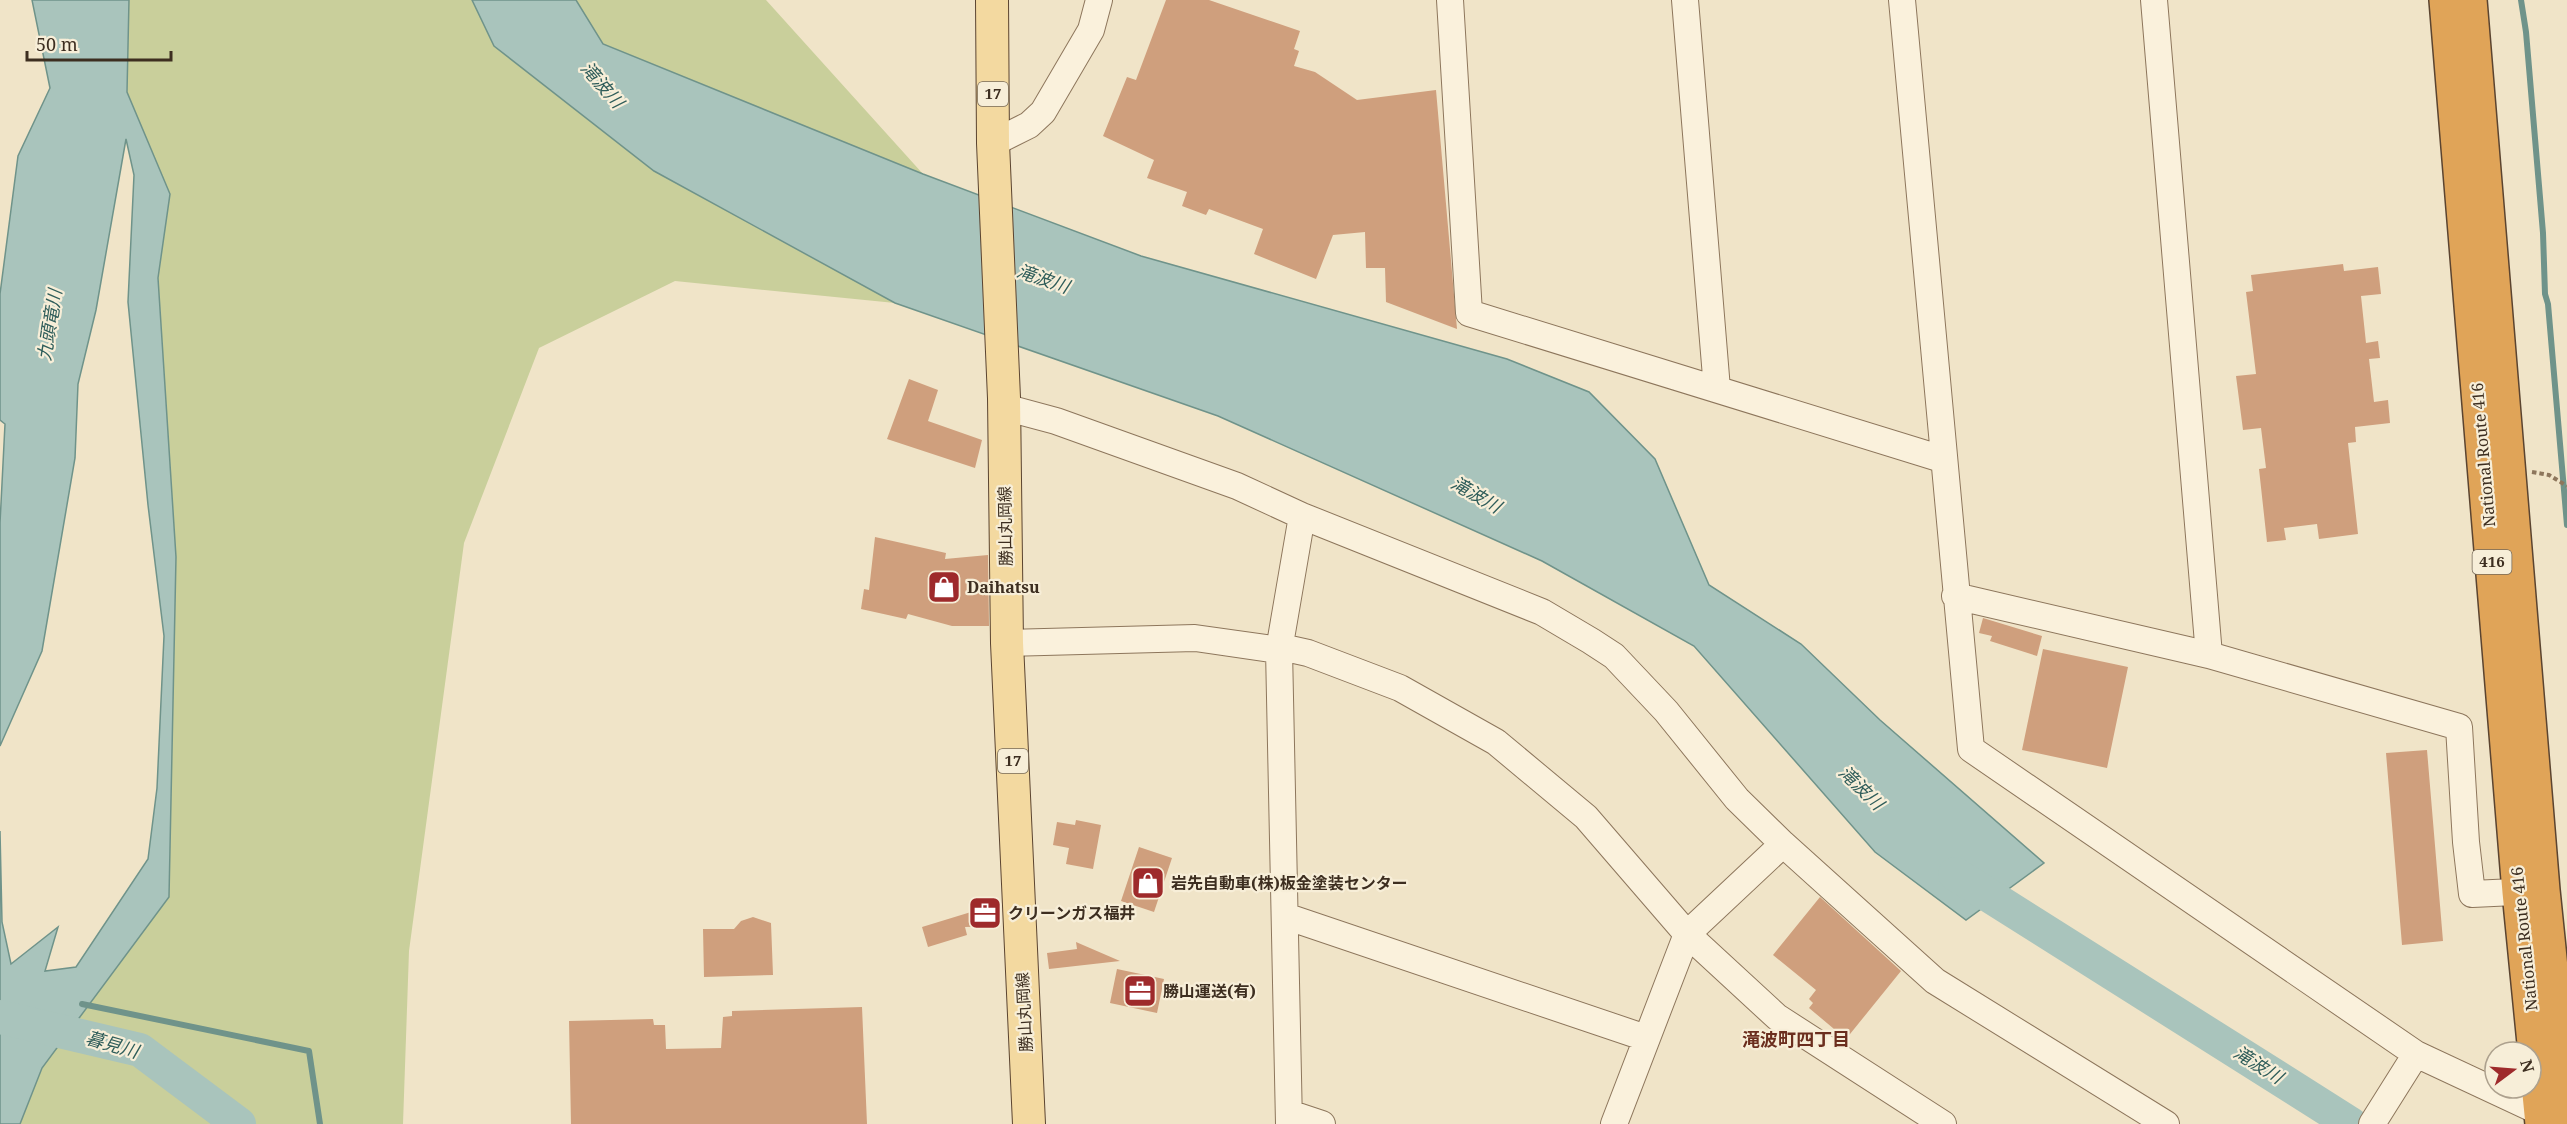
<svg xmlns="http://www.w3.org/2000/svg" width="2567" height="1124" font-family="'Noto Serif','Noto Sans JP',serif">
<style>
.green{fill:#c9cf9b}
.water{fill:#a9c4bc;stroke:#6f938a;stroke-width:1.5}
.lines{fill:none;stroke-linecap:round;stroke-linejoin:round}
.stream{stroke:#6f938a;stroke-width:6}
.river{stroke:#a9c4bc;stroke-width:34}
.building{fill:#cf9f7d}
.minor-casing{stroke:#8d765c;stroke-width:28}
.major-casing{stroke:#5b4430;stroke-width:34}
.highway-casing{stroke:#5b4430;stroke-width:36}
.path{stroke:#8d765c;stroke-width:4;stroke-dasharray:4.5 3;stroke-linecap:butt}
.minor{stroke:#faf1dc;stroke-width:26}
.major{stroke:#f3d9a0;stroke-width:32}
.highway{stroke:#e0a458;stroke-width:33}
.labels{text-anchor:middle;stroke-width:4.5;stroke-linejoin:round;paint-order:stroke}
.shield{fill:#f7eed8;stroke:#756857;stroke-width:1.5}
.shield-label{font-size:15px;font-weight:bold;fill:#3d2e20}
.street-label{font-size:16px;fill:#3d2e20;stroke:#f7eed8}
.poi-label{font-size:16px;font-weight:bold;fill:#3d2e20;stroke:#f7eed8;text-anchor:start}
.water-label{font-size:18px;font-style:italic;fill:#2f5d5a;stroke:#f7eed8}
.neighbourhood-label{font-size:18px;font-weight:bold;fill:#6b2e1e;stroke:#f7eed8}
</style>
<rect width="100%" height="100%" fill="#f0e4c8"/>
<path class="green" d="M129 0H472L494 46 654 171 895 303 675 281 539 348 464 543 409 951 403 1124H20L42 1068 169 897 176 557 158 278 170 194 127 92Z
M576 0H766L923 174 603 44Z"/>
<path class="water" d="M32 0H129L127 92 170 194 158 278 176 557 169 897 42 1068 20 1124H0V831L2 922 11 964 58 927 45 971 76 967 148 859 157 788 164 636 148 505 128 302 134 175 126 139 96 310 78 384 75 458 42 651 0 746V523L5 424 0 420V294L18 156 50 88Z
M472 0H576L603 44 923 174 1141 256 1507 359 1589 392 1655 459 1709 585 1801 644 1880 720 2044 863 1966 920 1875 852 1694 646 1542 561 1218 416 895 303 654 171 494 46Z"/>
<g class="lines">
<path class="stream" d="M2521 0 2526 32 2543 233 2545 294 2548 304 2567 525
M82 1004 309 1051 320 1124"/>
<path class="river" d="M1955 874 2351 1124
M0 1017 140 1050 239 1124"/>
</g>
<path class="building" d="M1166 0H1209L1300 31 1294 49 1299 51 1294 66 1315 72 1357 100 1436 90 1457 329 1386 302 1385 268H1366L1365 232 1333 235 1316 279 1254 254 1263 229 1209 209 1206 215 1182 206 1187 192 1147 178 1154 160 1103 136 1127 77 1136 80Z
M2343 264 2344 271 2378 267 2381 294 2361 296 2366 343 2378 341 2380 358 2369 359 2374 402 2388 400 2390 423 2355 427 2356 442 2348 443 2358 534 2319 539 2317 524 2284 528 2286 540 2267 542 2259 469 2266 468 2261 428 2243 430 2236 376 2256 374 2246 292 2253 291 2251 275Z
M909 379 938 390 928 421 982 440 975 468 887 439Z
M875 537 946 553 945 559 988 555 989 626H952L908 614 906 619 861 609 864 589 869 590Z
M1983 618 2042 636 2037 656 1990 641 1992 636 1979 633Z
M2043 649 2128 667 2107 768 2022 750Z
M2427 750 2443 941 2402 945 2386 753Z
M1076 820 1101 825 1093 869 1066 864 1069 848 1053 845 1057 822 1075 825Z
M1139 847 1172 858 1154 912 1121 901Z
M1820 897 1901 971 1846 1039 1809 1008 1813 1003 1809 999 1816 990 1773 955Z
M997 903 999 926 965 927 967 935 928 947 922 927 971 912V904Z
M753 917 771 923 773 975 704 977 703 929H734L741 921Z
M1076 942 1120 961 1049 969 1047 953 1077 949Z
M1117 969 1164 979 1157 1013 1110 1003Z
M862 1007 867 1124H571L569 1021 653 1019 654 1025H665L666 1049 721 1048 723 1017 732 1016V1011Z"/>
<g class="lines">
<defs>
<path id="minor" d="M1450 0 1469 313 1942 459
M1685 0 1717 389
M1902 0 1971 749 2416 1054 2555 1119
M2154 0 2209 655
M993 143 1029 125 1043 112 1091 30 1099 0
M1004 407 1056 421 1237 486 1302 516 1542 612 1591 641 1614 656 1666 711 1737 799 1783 844 1935 981 2166 1124
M1955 596 2209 655 2459 727 2466 842 2472 894 2536 891
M1007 643 1195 638 1279 650 1290 649 1308 653 1400 688 1496 742 1586 817 1687 934 1777 1017 1943 1124
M1285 916 1646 1038
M1289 1113 1322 1124
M1289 1124 1279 650 1302 516
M1614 1124 1687 934 1783 844
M2372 1124 2416 1054"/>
<path id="major" d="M992 0 993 143 1004 398 1007 643 1029 1124"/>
<path id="highway" d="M2446 0 2519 892 2542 1124
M2470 0 2543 890 2567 1124"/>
</defs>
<use href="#minor" class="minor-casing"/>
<use href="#major" class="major-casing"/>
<use href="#highway" class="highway-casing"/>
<path class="path" d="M2532 472 2549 475 2567 486"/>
<use href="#minor" class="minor"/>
<use href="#major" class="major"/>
<use href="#highway" class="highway"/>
</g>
<defs>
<symbol id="shop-square" viewBox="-11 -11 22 22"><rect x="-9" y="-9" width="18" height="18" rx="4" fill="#9e2a2b" stroke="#f7eed8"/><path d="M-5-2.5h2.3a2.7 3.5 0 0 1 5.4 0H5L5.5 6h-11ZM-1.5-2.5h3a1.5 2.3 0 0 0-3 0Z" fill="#fff"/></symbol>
<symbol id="office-square" viewBox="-11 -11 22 22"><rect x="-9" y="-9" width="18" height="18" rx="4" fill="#9e2a2b" stroke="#f7eed8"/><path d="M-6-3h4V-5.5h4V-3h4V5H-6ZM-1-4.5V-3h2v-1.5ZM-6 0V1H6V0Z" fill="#fff"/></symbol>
</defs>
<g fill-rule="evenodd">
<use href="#shop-square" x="925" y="568" width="38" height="38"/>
<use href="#shop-square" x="1129" y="864" width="38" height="38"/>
<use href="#office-square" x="966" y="894" width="38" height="38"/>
<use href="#office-square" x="1121" y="972" width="38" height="38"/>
</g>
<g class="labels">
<g class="shield">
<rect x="978" y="82" width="30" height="24" rx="4.5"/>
<rect x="2472.5" y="550" width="39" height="24" rx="4.5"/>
<rect x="998" y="749" width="30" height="24" rx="4.5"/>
</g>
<g class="shield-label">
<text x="993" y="99">17</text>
<text x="2492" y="567">416</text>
<text x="1013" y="766">17</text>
</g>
<g class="street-label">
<text transform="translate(2483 455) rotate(-95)" y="6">National Route 416</text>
<text transform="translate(1005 526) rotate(-91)" y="6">勝山丸岡線</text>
<text transform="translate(2524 939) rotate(-96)" y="6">National Route 416</text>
<text transform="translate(1024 1012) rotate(-93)" y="6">勝山丸岡線</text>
</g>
<g class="poi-label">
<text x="967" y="593">Daihatsu</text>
<text x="1171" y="889">岩先自動車(株)板金塗装センター</text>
<text x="1008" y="919">クリーンガス福井</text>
<text x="1163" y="997">勝山運送(有)</text>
</g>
<g class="water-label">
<text transform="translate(602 85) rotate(49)" y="6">滝波川</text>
<text transform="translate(1043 279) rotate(19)" y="6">滝波川</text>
<text transform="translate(50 325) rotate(-81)" y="6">九頭竜川</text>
<text transform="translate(1476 495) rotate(30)" y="6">滝波川</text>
<text transform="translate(1861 788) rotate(44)" y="6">滝波川</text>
<text transform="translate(112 1045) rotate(16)" y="6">暮見川</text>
<text transform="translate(2258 1065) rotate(32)" y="6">滝波川</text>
</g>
<g class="neighbourhood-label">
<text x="1796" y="1046">滝波町四丁目</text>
</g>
</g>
<g transform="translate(2513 1070) rotate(74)"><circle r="28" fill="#f7eed8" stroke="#ada18e" stroke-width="1.5"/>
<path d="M0-4.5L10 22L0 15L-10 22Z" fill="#9e2a2b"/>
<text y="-9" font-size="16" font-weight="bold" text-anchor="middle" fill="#3d2e20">N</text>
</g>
<path d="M27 51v9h144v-9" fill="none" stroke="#3d2e20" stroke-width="3"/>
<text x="36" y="51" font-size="18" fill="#3d2e20" stroke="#f7eed8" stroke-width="4.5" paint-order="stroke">50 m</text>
</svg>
